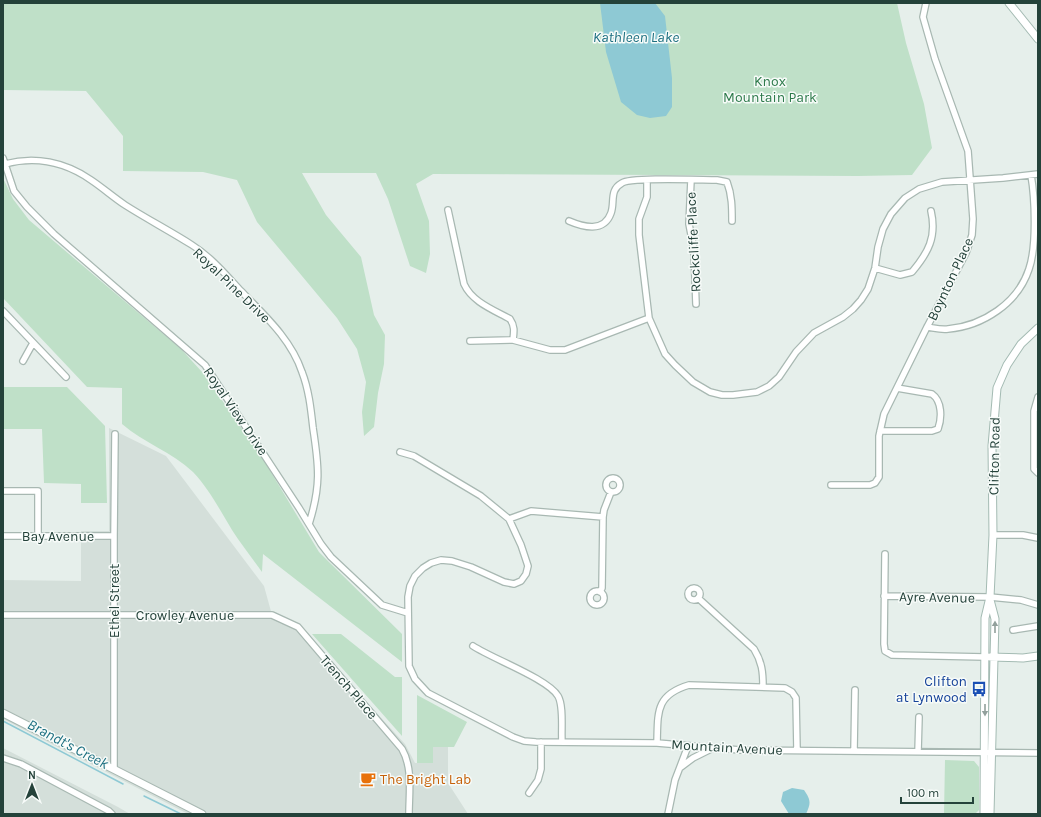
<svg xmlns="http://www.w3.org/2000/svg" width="1041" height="817" font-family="Karla,sans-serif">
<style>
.built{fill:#d4dfda}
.green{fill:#bfe0c8}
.water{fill:#8ec9d4}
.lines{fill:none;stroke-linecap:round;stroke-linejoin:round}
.stream{stroke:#8ec9d4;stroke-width:1.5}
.minor-casing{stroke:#a8b8b2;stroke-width:8}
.tertiary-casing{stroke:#a8b8b2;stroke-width:9}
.secondary-casing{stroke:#a4bbb3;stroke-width:9}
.minor{stroke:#fff;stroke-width:5.5}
.tertiary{stroke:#fff;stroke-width:7}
.secondary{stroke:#fff;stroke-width:7}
.oneway{fill:#92a09c}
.labels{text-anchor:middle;stroke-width:3;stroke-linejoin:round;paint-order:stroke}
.park-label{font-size:14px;fill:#2d7a4b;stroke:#f7fbf9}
.street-label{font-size:14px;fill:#24423a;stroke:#f7fbf9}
.transit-label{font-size:14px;fill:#164399;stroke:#f7fbf9;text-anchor:end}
.food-label{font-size:14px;fill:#c56008;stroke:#f7fbf9;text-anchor:start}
.water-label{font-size:15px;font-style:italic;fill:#1c6f80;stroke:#f7fbf9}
</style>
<rect width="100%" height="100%" fill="#e6efeb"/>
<path class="built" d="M109 428 166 456 264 586 272 615 298 627 405 744 415 763H433V747H448V783L468 814H188L3 719V580L81 581V531H109Z
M3 748 118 807 130 814H3Z"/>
<path class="green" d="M3 3H897L906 43 924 104 932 148 912 175 858 176 433 174 416 184 429 221 430 254 426 273 410 266 388 199 376 173H302L326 215 361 257 374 315 385 335 384 364 378 393 374 427 364 436 362 412 366 382 357 349 337 318 257 222 237 180 203 172 123 171V136L86 91 3 90Z
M3 178 13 199 29 220 181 349 203 373 263 459 319 552 331 564 402 634V662L263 554 262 572C252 558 241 544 232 530 220 510 209 489 193 472 172 452 144 443 122 424V388L87 387 3 298Z
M3 387H67L105 426 107 503H81V484L44 483 42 429H3Z
M312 634H341L395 677H402V736Z
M417 695 467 722 454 747H433V763H417Z
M945 760 974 761 979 767V810L975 814H944Z"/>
<path class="water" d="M600 3H655L665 16 672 78V107L666 116 650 118 637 115 621 102 606 52Z
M792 788 804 790C811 800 811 803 806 814H789L781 801 783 792Z"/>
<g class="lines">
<path class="stream" d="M3 721 123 784
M144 796 181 814"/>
<defs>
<path id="minor" d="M3 158 14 191 27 207 54 234 205 365 299 508 321 544 331 557 382 605 408 613
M5 164C35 156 65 162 91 180 103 188 113 197 125 205 147 219 170 231 192 245 211 257 226 275 241 291 264 315 291 339 302 372 309 390 311 410 313 428 319 467 321 486 309 524
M647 180V197L639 219V235L649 318 665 354 675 365 693 382 710 392 722 395H733L757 392 769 386 779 377 796 352 814 333 843 317 853 309 861 300 868 289 875 268 878 247 883 229 891 214 905 198 919 189 942 182 1003 178 1038 174
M691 180 689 224 694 250 696 304
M448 210 464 284C472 302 494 310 510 319 515 326 514 332 513 340
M569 221C583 227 604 233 611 213 615 202 609 190 622 183 631 177 701 180 717 180L727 182C732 195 732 208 732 221
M875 268 900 275 912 272C928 253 937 237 931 211
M3 311 66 377
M927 327C934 328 941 330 948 329 983 326 1018 303 1029 269 1037 246 1035 198 1031 175
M470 341 513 340 550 350H565L649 318
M23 361 33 343
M1038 397 1034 411V469L1038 473
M880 431H932L938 429C942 418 942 401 932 394L897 388
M400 452 414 456 481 496 509 519 521 545 528 566 526 574 521 581 514 584 504 582 471 567 452 561 441 560 431 563 423 568 415 576 410 586 408 597 409 666 415 679 428 693 513 737 524 741 536 742 657 743 740 750 1038 753
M606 485a7 7 0 1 1 14 0a7 7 0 1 1-14 0Z
M831 485H870L875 483 879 477V436L884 414 927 327 966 253 972 235 973 219 968 151 935 59 923 17 926 3
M3 491H38V536
M509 519 531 511 603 517
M993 535H1023L1038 538
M3 536H114
M885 554 884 644 885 651 892 655 985 657
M688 594a6 6 0 1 1 12 0a6 6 0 1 1-12 0Z
M590 598a7 7 0 1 1 14 0a7 7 0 1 1-14 0Z
M600 592 602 588 603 517 604 510 611 492
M884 596 990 597 1021 600 1038 605
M698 598 754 649C762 662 763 672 763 687
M3 615H272L298 627 402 749C413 768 409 793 409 814
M1013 630 1038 626
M473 646C493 659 548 679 558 696 564 706 561 731 562 742
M657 743C658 713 655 695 689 685L785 688 792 692 796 698 797 750
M854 751 855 690
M918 752 919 717
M3 758 21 764 109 811 112 814
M681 767 693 758 713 748
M114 768V536L115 434
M529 793 538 780 541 769V742
M668 814 675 780 688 746"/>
<path id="tertiary" d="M3 713 202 814"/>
<path id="secondary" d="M1009 3 1038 39
M990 657 1023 658 1038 656
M984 814 985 618 990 597 993 535 992 446 997 388 1007 365 1021 344 1038 328
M990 814 995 619 990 600"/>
</defs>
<use href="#minor" class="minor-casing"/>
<use href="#tertiary" class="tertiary-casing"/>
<use href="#secondary" class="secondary-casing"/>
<use href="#minor" class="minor"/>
<use href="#tertiary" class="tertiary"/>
<use href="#secondary" class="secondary"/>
</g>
<defs><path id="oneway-solid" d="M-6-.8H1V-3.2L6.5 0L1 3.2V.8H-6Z"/></defs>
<g class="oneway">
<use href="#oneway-solid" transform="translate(995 627) rotate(-90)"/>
<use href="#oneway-solid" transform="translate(985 710) rotate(90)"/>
</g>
<defs>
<symbol id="bus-bare" viewBox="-9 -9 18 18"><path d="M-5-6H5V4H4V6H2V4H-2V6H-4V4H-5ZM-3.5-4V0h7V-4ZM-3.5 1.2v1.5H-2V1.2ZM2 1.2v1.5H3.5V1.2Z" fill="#1a4fb4" stroke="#f7fbf9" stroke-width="2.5" paint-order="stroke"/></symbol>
<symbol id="cafe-bare" viewBox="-9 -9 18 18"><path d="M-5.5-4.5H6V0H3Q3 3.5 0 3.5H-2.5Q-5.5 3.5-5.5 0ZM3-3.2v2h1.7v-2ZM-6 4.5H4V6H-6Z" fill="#e8710a" stroke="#f7fbf9" stroke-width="2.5" paint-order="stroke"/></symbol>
</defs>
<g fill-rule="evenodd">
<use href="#bus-bare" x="968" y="678" width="22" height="22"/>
<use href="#cafe-bare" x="357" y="768" width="22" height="22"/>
</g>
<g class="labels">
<g class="park-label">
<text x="770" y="86">Knox<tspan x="770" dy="16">Mountain Park</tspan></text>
</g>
<g class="street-label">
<text transform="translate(693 242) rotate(-93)" y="5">Rockcliffe Place</text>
<text transform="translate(950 279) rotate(-65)" y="5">Boynton Place</text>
<text transform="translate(232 285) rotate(44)" y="5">Royal Pine Drive</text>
<text transform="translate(236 411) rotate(56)" y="5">Royal View Drive</text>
<text transform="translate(994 456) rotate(-89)" y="5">Clifton Road</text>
<text x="58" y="541">Bay Avenue</text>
<text transform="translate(937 597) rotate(1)" y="5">Ayre Avenue</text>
<text transform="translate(114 601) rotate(-90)" y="5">Ethel Street</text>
<text x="185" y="620">Crowley Avenue</text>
<text transform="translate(349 687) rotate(49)" y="5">Trench Place</text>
<text transform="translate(727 747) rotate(3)" y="5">Mountain Avenue</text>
</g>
<g class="transit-label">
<text x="967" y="686">Clifton<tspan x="967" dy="16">at Lynwood</tspan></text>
</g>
<g class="food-label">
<text x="380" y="784">The Bright Lab</text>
</g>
<g class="water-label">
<text x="636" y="42">Kathleen Lake</text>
<text transform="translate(68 744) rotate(28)" y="5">Brandt's Creek</text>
</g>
</g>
<rect width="1041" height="817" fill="none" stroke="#24423a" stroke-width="8"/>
<g transform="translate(32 785)" stroke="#f7fbf9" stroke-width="3" paint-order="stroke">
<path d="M0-3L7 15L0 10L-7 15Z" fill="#24423a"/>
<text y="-6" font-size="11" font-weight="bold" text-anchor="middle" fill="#24423a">N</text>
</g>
<path d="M901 797v6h72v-6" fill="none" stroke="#24423a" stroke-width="2"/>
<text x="907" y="797" font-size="12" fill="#24423a" stroke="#f7fbf9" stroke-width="3" paint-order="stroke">100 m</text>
</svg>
